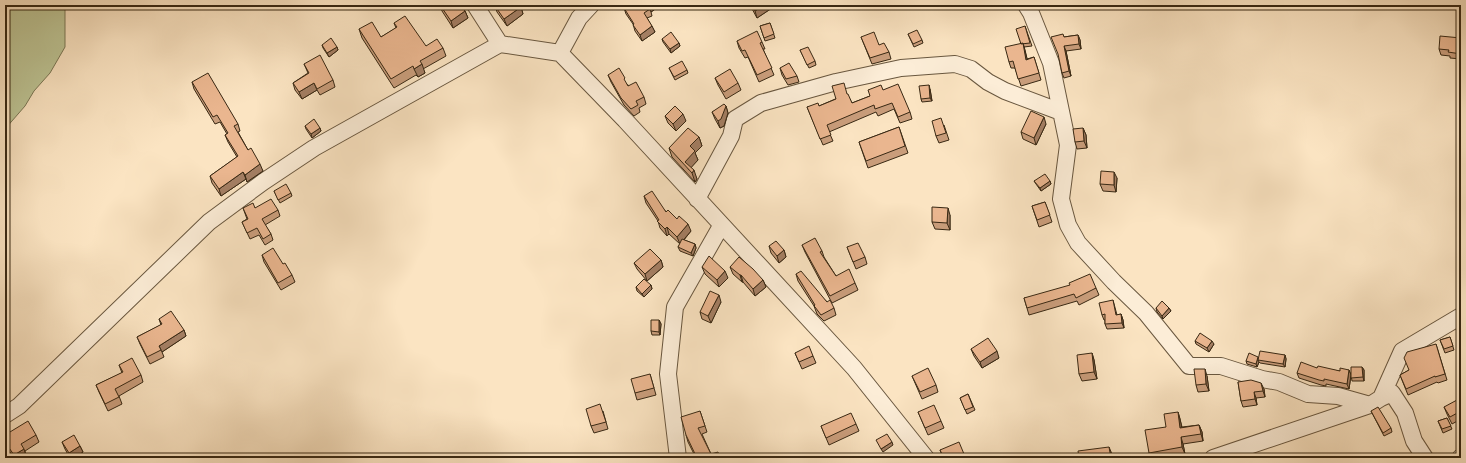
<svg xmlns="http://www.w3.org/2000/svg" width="1466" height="463" font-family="'Old Standard TT',serif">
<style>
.green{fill:#bdc494;stroke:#7a7654}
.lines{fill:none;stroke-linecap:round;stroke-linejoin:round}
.minor-casing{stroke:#69573f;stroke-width:18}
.minor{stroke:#fcedd7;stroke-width:16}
.wall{fill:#c99d7b;stroke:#382813}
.shaded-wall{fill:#a47f64;stroke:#382813}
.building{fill:#eab68f;stroke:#382813}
</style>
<rect width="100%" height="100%" fill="#fbe4c2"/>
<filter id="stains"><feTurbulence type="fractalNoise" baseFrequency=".005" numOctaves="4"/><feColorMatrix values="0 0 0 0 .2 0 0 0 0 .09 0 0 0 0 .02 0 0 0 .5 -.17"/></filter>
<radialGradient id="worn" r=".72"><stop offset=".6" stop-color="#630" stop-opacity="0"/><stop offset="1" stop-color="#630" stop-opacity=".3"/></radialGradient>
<path class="green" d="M5 5H65V47L50 73 34 91 25 106 5 129Z"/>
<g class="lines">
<defs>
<path id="minor" d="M475 5 500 44 560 53 625 120 854 368 926 458
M1026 5 1031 13 1051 63 1068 145 1061 199 1068 225 1078 243 1114 282 1146 313 1189 366H1221L1262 379 1279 382 1308 394 1338 396 1370 405
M560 53 579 18 591 5
M697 199 731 136 735 119 761 103 836 82 901 68 955 64 971 69 988 82 1005 91 1061 112
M1381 398 1392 393 1405 413 1414 441 1425 458
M5 415 19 406 209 222 263 182 314 148 500 44
M678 458 668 374 675 307 721 226
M1213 458 1370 405 1381 398 1402 351 1461 316
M1460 458 1461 457"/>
</defs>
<use href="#minor" class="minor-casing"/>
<use href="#minor" class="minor"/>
</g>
<path class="wall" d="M440 5 465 11 468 18 453 28 442 11Z
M629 5H661L651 12 652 16 647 18 655 32 642 41 635 31 633 24 626 14 624 8Z
M750 5H771L772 8 757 18Z
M495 6 521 7 523 14 507 26 497 12Z
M394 23 426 46 443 48 446 56 423 69 425 73 418 77 416 75 394 88 362 38 359 29 381 37 396 28Z
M770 23 775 38 765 41 760 26Z
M1025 26 1032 46 1024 47 1027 59 1034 57 1041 80 1021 86 1015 68H1011L1009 62 1021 44Z
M908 34 922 40 923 43 914 47Z
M1078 35 1080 40 1081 49 1066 51 1071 76 1064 78 1062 73 1064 37Z
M861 37 879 45 889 52 891 59 872 64Z
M1461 38V59L1450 58V56L1441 55 1439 49Z
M662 39 679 43 680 46 671 53 663 42Z
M737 41 762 42 765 49H763L774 75 759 82 748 57 745 58 739 48Z
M322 45 337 47 338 50 329 57 323 48Z
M800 50 815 61 816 65 809 68Z
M304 64 333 80 335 87 320 95 317 90 302 99 295 90 293 83 308 73Z
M669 68 687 70 688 73 675 80Z
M780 68 797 76 799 82 788 85 782 75Z
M1461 74V95L1459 94 1457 87Z
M608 75 628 85 644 97 646 104 639 108 640 112 634 116 624 105 611 82Z
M715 78 738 83 741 90 726 99 718 85Z
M192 82 238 124 240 131 238 132 248 150 263 171 247 182 246 179 221 196 212 183 210 176 237 157 228 142 225 135 227 134 220 122 215 124 194 89Z
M930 89 932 101 922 102 921 99Z
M883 90 910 112 912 119 900 123 894 109 878 116 876 112 829 132 833 141 823 145 807 107 819 106 847 94 852 103 870 96Z
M726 106 728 113 724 126 720 128 715 119 712 112Z
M665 116 686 121 676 131 668 123Z
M1046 124 1036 145 1023 139 1021 132Z
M944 125 949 140 939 143 936 136Z
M305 126 320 128 321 131 312 138 306 129Z
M899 127 908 153 868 168 859 142Z
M1083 128 1086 135 1087 148 1077 149 1075 142Z
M699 137 702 146 695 153 698 160 691 167 697 179 695 182 672 157 669 148Z
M1117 178 1116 192 1103 191 1100 184Z
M1034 181H1050L1051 184 1041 191 1036 184Z
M274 191 291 193 292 196 280 203Z
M644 196 677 219 691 231 684 240 695 244 696 248 693 256 680 251 678 247 680 244 669 234 667 236 660 228 658 221 646 203Z
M1045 202 1052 222 1039 227 1032 206Z
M243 208H255L278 210 280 216 265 225 271 234 273 240 265 245 259 235 250 239 242 222 247 219Z
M950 215V230L935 229 932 222Z
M802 245 822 251 824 257 836 276 855 283 858 290 832 303 805 252Z
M769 246 784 250 786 257 779 263 771 253Z
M847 247 865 257 867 264 856 269Z
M262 255 283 264 292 275 295 282 281 290 264 262Z
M661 260 663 267 647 281 637 269 634 263Z
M702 267 728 278 719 287 705 274Z
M730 267 763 280 766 287 755 296 743 282H742L733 274Z
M796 274 834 308 836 315 824 321 817 314 814 306 798 281Z
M651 285 652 289 644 297 637 291 636 287Z
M1096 288 1099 295 1079 305 1077 301 1029 315 1024 298Z
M1113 300 1117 315 1121 314 1123 320 1124 328 1107 329 1105 324V320H1104L1102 315Z
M721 302 711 323 702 319 700 312Z
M1156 308H1169L1171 311 1163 319 1157 312Z
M159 319 184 330 186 336 162 352 164 357 150 364 140 344 137 337 161 325Z
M659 320 661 324 660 335H652L651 331Z
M1450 337 1454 350 1445 353 1440 340Z
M1195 341 1214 344 1209 352 1196 344Z
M1436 344 1447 380 1438 383 1437 382 1408 395 1400 375 1409 370Z
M971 349 999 358 982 368 974 356Z
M795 353 813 356 816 363 802 369Z
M1092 353 1094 360 1097 379 1082 381 1079 374Z
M1285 355 1286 359 1285 367 1260 363 1259 362 1257 367 1247 364 1246 361 1258 357 1259 358Z
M119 365 141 375 143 382 119 396 122 404 108 411 99 392 96 385 122 373Z
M1362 367 1364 370V381H1352L1351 375 1349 389 1326 384V386L1321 385 1299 378 1297 373 1317 368 1340 371 1349 370 1351 375Z
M650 374 656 395 637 400 635 393Z
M912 376 936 385 938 392 922 399Z
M1207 376 1209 391 1198 392 1196 385Z
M1238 382 1264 389 1265 397 1256 398 1257 405 1243 407 1241 401Z
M968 394 975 410 967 414 960 398Z
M1444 407H1461V419L1452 424 1447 414Z
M603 411 608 429 594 433 591 426Z
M700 411 707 432 702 434 711 454 720 458H696L688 442 686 435Z
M1371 411 1391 428 1392 432 1384 436Z
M918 412 941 421 944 428 928 435Z
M1178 412 1180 419 1182 427 1199 425 1202 432 1203 441 1183 444 1185 454 1162 458H1151L1149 453 1166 427Z
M1447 418 1452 429 1443 433 1438 421Z
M856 424 859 431 829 445 821 426Z
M5 435H36L39 442 25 451 26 456 23 458H14L5 445Z
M62 442 80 446 83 452 74 458H70L65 449Z
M940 450 964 454 966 458H943Z"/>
<path class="shaded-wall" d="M650 5H661L651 12 648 6Z
M764 5H771L772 8 757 18 755 11Z
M521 7 523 14 507 26 504 19Z
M465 11 468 18 453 28 451 21Z
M652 26 655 32 642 41 640 35Z
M1078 35 1080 40 1081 49 1079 44Z
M679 43 680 46 671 53 670 49Z
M1023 43 1025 50 1029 67 1026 60Z
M1064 46 1066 51 1071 76 1069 71Z
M337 47 338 50 329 57 327 53Z
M422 64 425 73 418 77 414 69Z
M314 83 317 90 302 99 299 92Z
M929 85 930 89 932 101 930 98Z
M726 106 728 113 724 126 720 128 718 121Z
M683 114 686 121 676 131 673 124Z
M1044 117 1046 124 1036 145 1034 138Z
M320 128 321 131 312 138 311 134Z
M1083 128 1086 135 1087 148 1084 141Z
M699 137 702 146 695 153 698 160 689 170 685 162 690 146Z
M260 164 263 171 247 182 245 175Z
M694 170 697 179 695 182 692 173Z
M243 172 246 179 221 196 219 189Z
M1114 172 1117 178 1116 192 1114 185Z
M1050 181 1051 184 1041 191 1040 188Z
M948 208 950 215V230L947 223Z
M688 224 691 231 680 244 677 237Z
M667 227 669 234 667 236 665 229Z
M695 244 696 248 693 256 691 253Z
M784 250 786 257 779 263 777 256Z
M661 260 663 267 647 281 645 274Z
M725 271 728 278 719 287 717 280Z
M740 275H741L743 282H742Z
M763 280 766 287 755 296 753 289Z
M651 285 652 289 644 297 642 294Z
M719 295 721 302 711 323 708 316Z
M1169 308 1171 311 1163 319 1162 316Z
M1121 314 1123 320 1124 328 1122 323Z
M659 320 661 324 660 335 659 332Z
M184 330 186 336 162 352 159 346Z
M1212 341 1214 344 1209 352 1207 348Z
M997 351 999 358 982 368 980 362Z
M1092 353 1094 360 1097 379 1094 372Z
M1285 355 1286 359 1285 367 1283 364Z
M1258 357 1259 360H1258L1259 362 1257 367 1256 364Z
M1362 367 1364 370V381L1363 377Z
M1205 369 1207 376 1209 391 1206 384Z
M1349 370 1351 375 1349 389 1347 384Z
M1261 383 1264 389 1265 397 1263 391Z
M1254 392 1256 398 1257 405 1255 399Z
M1178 412 1180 419 1183 434 1180 428Z
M1199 425 1202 432 1203 441 1201 434Z
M1181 437 1183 444 1185 454 1182 447Z
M892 442 893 445 883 452 881 449Z
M80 446 83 452 74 458H71L69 453Z
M1109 447 1112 454V458H1111Z
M24 449 26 456 23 458H15L14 455Z"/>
<path class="building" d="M440 5H461L465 11 451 21Z
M496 5H520L521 7 504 19 495 6Z
M629 5H650L648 6 650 9 644 13 652 26 640 35 633 25 634 24 624 8Z
M751 5H764L755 11Z
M405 16 426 46 437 39 443 48 420 61 422 64 414 69 413 66 391 79 359 29 372 22 381 37 397 27 394 23Z
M770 23 774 34 764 38 760 26Z
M1025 26 1030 43 1021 44 1016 29Z
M917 30 922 40 913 44 908 34Z
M757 31 762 42 760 43 772 68 757 75 745 50 742 51 737 41Z
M671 32 679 43 670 49 662 39Z
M874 32 879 45 884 43 889 52 870 58 861 37Z
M1063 34 1064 37 1078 35 1079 44 1064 46 1069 71 1062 73 1058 54 1051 37Z
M1440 36 1461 38V54L1448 52 1449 50 1439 49Z
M331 38 337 47 327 53 322 45Z
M1023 43 1026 60 1034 57 1039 73 1018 79 1013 61 1009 62 1005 47Z
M808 47 815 61 807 65 800 50Z
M320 55 333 80 317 89 314 83 299 92 293 83 309 73 304 64Z
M682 61 687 70 674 77 669 68Z
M789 63 797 76 786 79 780 68Z
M619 68 625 78 624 79 628 86 636 82 644 97 636 101 638 105 631 109 621 98 608 75Z
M730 69 738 83 724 92 715 78Z
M208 73 238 124 234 126 248 150 251 148 260 164 245 175 243 172 219 189 210 176 238 156 225 135 228 133 217 115 213 117 192 82Z
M1461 74V89L1457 87Z
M844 83 847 94H848L852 103 870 96 868 90 881 85 883 90 898 84 910 112 898 117 892 103 875 109 874 105 827 125 831 135 820 139 807 107 818 103 819 106 836 99 832 86Z
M929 85 930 98 921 99 919 86Z
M724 104 726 106 721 119 718 121 712 112Z
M675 106 683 114 673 124 665 116Z
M1031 111 1044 117 1034 138 1021 132Z
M941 118 946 133 936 136 932 121Z
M314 119 320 128 311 134 305 126Z
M899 127 905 146 866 161 859 142Z
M688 128 699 137 690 146 695 151 685 162 694 170 692 173 669 148Z
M1083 128 1084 141 1075 142 1073 129Z
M1101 171 1114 172V185L1100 184Z
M1045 174 1050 181 1040 188 1034 181Z
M286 184 291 193 278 200 274 191Z
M652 191 666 212 668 210 677 219 679 216 688 224 677 237 667 227 665 229 657 221 659 220 644 196Z
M271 199 278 210 262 219 271 234 263 239 257 228 247 233 242 222 248 219 243 208 253 203 255 208Z
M1045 202 1050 215 1037 220 1032 206Z
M932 207 948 208 947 223 932 222Z
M815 238 822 251 820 252 836 276 849 269 855 283 830 296 802 245Z
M682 239 695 244 691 253 678 247Z
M776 241 784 250 777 256 769 246Z
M858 243 865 257 853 262 847 247Z
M273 248 283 264 285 263 292 275 278 283 262 255Z
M650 249 661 260 645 274 634 263Z
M709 256 725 271 717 280 702 267Z
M739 257 753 269 763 280 753 289 741 275H740L730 267Z
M801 271 827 302 830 300 834 308 821 315 815 307 814 306 815 305 796 274Z
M1090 274 1096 288 1076 298 1074 294 1027 308 1024 298 1070 285 1069 283Z
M644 279 651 285 642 294 636 287Z
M710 291 719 295 708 316 700 312Z
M1113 300 1116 315 1121 314 1122 323 1105 324V314L1102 315 1099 303Z
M1162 301 1169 308 1162 316 1156 308Z
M171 311 184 330 159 346 161 350 147 357 137 337 162 324 159 319Z
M651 320H659V332L651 331Z
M1200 333 1212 341 1207 348 1195 341Z
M1450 337 1453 346 1444 349 1440 340Z
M988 338 997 351 980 362 971 349Z
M1436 344 1445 374 1435 377V376L1406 389 1400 375 1409 370 1404 358 1407 352Z
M809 346 813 356 799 362 795 353Z
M1260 351 1285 355 1283 364 1258 360Z
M1092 353 1094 372 1079 374 1077 355Z
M1249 353 1258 357 1256 364 1246 361Z
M132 358 141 375 115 389 119 397 105 404 96 385 123 372 119 365Z
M1301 362 1317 368 1318 366 1340 371V368L1349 370 1347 384 1324 379V381L1319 380 1297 373Z
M1351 367H1362L1363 377 1351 378Z
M928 368 936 385 920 392 912 376Z
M1194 369H1205L1206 384 1196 385Z
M650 374 654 388 635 393 631 379Z
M1251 380 1261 383 1263 391 1254 392 1255 399 1241 401 1238 382Z
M968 394 973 407 965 410 960 398Z
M1457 400 1461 407V411L1450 417 1444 407Z
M600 404 606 422 591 426 586 409Z
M934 405 941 421 925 428 918 412Z
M1378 407 1391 428 1383 433 1371 411Z
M700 411 705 426 698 428 711 454 718 452 720 458H697L686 435 681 417Z
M1178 412 1180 428 1199 425 1201 434 1181 437 1182 447 1149 453 1145 430 1166 427 1164 414Z
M851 413 856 424 826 438 821 426Z
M1447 418 1451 426 1442 429 1438 421Z
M28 421 36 435 21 444 24 449 14 455 5 442V435Z
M887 434 892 442 881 449 876 440Z
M74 435 80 446 69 453 62 442Z
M959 442 964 454 955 458H944L940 450Z
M1109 447 1111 458H1079L1078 451Z
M902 454 905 458H896Z"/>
<rect width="1466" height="463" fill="none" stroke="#fbe4c2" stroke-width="20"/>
<rect x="6" y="6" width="1454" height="451" fill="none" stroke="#382813" stroke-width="2"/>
<rect x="10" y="10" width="1446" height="443" fill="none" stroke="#382813"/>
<rect width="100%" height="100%" filter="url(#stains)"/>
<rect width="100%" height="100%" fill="url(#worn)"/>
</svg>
